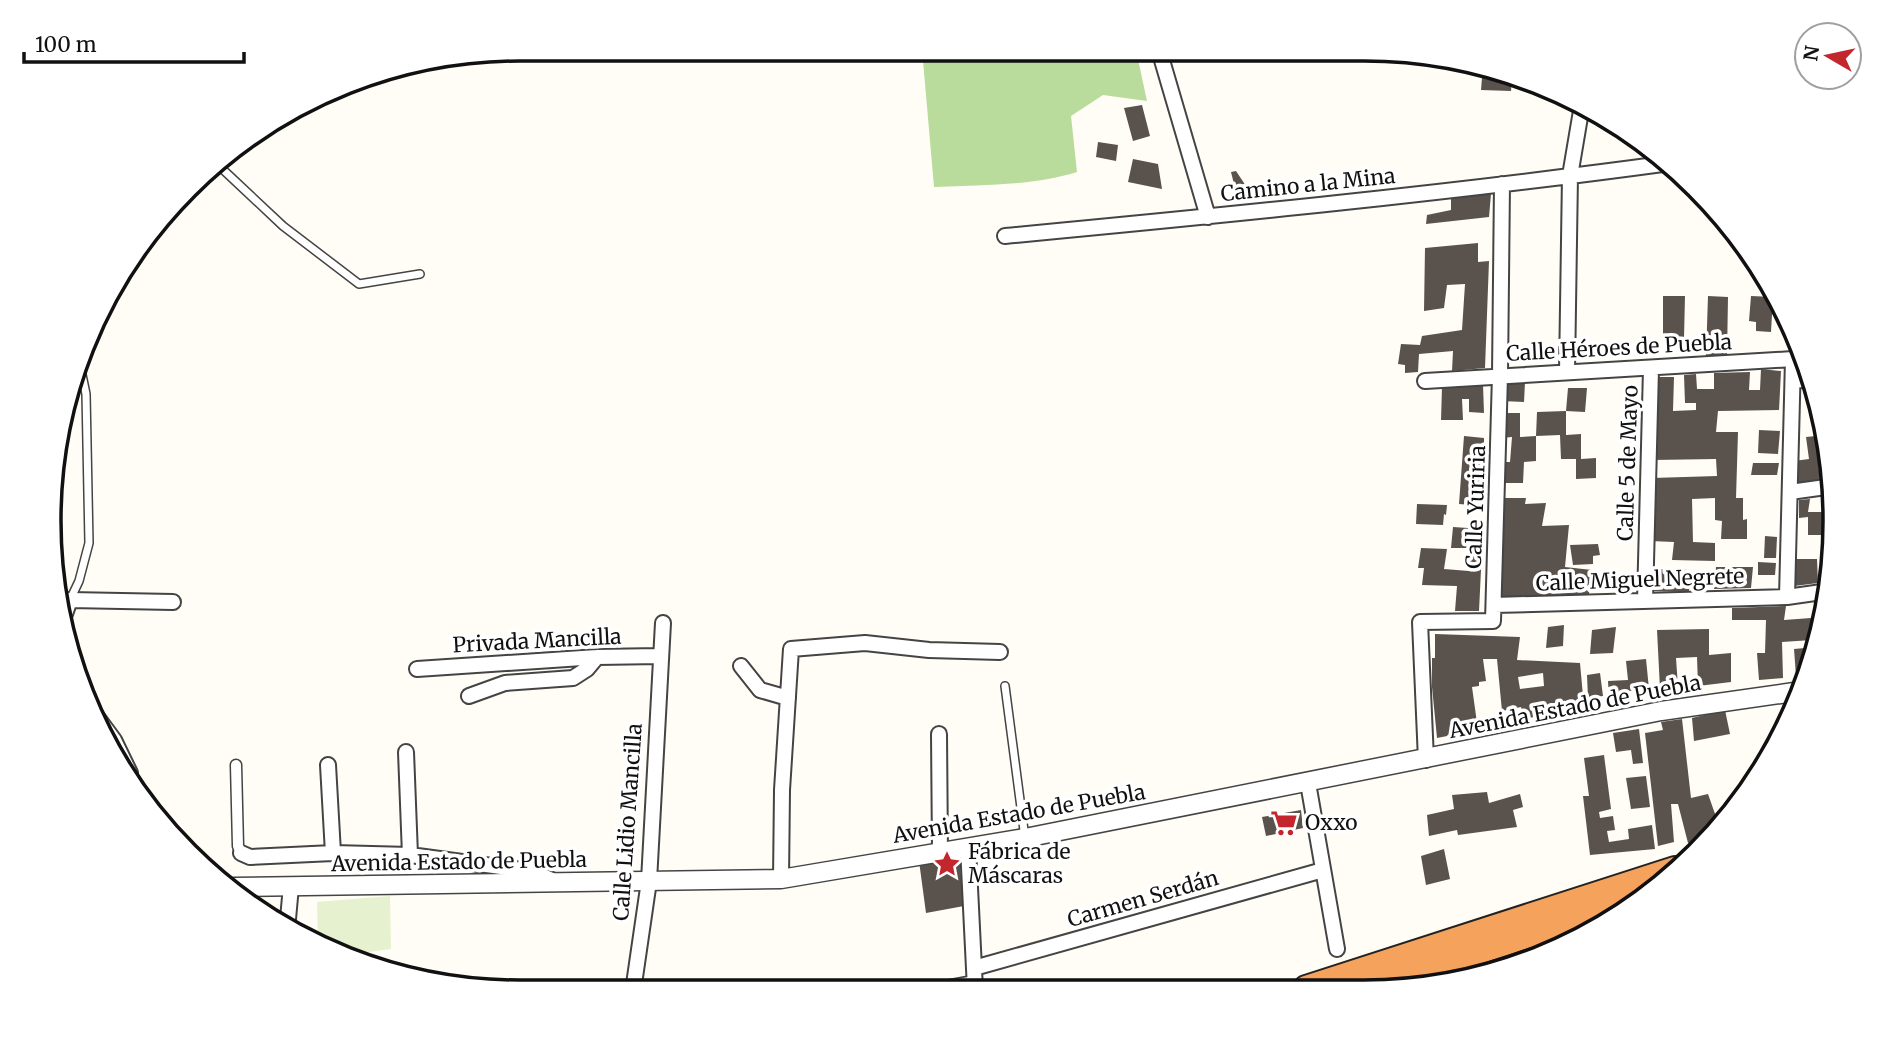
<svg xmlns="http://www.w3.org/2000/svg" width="1884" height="1041" font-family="Merriweather,serif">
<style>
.forest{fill:#b9dc9c}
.pitch{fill:#e6f2cf}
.building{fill:#5a524d;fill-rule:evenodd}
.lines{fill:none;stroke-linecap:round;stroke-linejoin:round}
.service-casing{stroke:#444;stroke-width:10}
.pedestrian-casing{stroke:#444;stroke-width:13}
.minor-casing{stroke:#444;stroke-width:18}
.tertiary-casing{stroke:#444;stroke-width:21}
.motorway-casing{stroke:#222;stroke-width:28}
.service{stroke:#fff;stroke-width:7}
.pedestrian{stroke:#fff;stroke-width:10}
.minor{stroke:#fff;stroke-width:14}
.tertiary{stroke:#fff;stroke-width:18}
.motorway{stroke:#f5a25d;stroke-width:24}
.labels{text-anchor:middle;stroke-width:7;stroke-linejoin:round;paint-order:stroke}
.street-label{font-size:21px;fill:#111;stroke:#fff}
.poi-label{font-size:21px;fill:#111;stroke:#fff;text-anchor:start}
.rim{fill:none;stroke:#111;stroke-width:3.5}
</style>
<rect width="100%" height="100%" fill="#fffdf5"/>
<path class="forest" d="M922 49 1136 50 1147 101 1103 95 1071 116 1077 172C1031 186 982 185 934 187Z"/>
<path class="pitch" d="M390 896 391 949 347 955 318 943 317 902Z"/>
<path class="building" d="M1483 65 1512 76 1511 91 1481 90Z
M1142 105 1150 136 1133 141 1124 108Z
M1098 142 1118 145 1116 161 1096 157Z
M1133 159 1158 164 1162 189 1128 182Z
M1236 171 1256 201 1238 200 1231 172Z
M1491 194 1489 217 1426 224 1427 215 1451 210V197Z
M1478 243V262L1489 261 1485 368 1452 371 1453 351 1419 354 1418 372 1405 373V365L1398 364 1401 344 1420 345 1422 336 1462 330 1465 284 1447 285 1444 308 1424 311 1425 248Z
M1663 296H1685L1684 338 1663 337Z
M1708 296 1728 297 1727 356H1706Z
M1751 296 1773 297 1771 332 1756 331V322L1749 321Z
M1761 369 1781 371 1779 410 1718 411 1716 432H1738L1736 498H1743V520L1747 519V539H1721L1722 521 1715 520V498L1692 499 1693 542 1715 543V561L1672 560 1674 542 1650 541 1652 478 1717 476 1716 459 1652 460 1654 377H1674L1673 411 1696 410V403H1685L1684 375 1696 374 1697 389H1714V373L1750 372 1749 390H1760Z
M1525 382 1524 402 1502 401V384Z
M1483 385 1484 413 1469 412V399H1462L1463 420H1441L1442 387Z
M1624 387H1635V410L1623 411Z
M1568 388H1587L1585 412 1566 411Z
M1566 411V435L1581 434V459L1596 458V478L1576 479V459H1561L1560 435 1536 436 1537 412Z
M1500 413H1520V437L1536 436V461L1524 462 1523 483H1503V462H1510L1512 437 1501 438Z
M1759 430 1780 431 1778 454 1758 453Z
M1464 436 1484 438V506L1459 504Z
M1816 436 1820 480 1792 483 1794 461 1809 459 1806 437Z
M1753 463H1779L1777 475H1751Z
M1501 498H1526L1525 504 1546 503 1542 526 1569 525 1565 567 1592 570 1589 594 1500 597Z
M1810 499 1808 512H1827V535H1808V517L1799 518V500Z
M1417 504 1447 505 1446 515 1444 514 1443 525 1416 524Z
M1453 527 1483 529 1479 611H1455L1457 586 1422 585 1424 568H1418L1421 548 1447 549 1444 569 1469 571 1471 548H1451Z
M1765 536 1777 537 1776 558H1764Z
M1598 544 1600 555 1593 556V564L1573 565 1570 545Z
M1794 559H1817L1818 583 1794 586Z
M1758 562 1776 563 1775 575H1758Z
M1716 567H1753L1751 588 1714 589Z
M1648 569 1690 570 1689 592 1647 591Z
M1786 606 1784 620 1811 618 1812 640 1782 642 1783 678 1759 680 1757 653H1765L1766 620H1732V608Z
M1564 625 1563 646 1546 648 1548 627Z
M1616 627 1613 653 1590 654 1592 630Z
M1709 629V655L1731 653V682L1698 686 1697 657 1676 658 1678 687 1660 689 1657 630Z
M1435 634 1520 637 1517 660 1580 663 1584 707 1524 719 1521 707 1502 711 1497 659H1483L1486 681 1479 682V686L1472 687 1478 730 1437 738 1432 687V658H1435ZM1543 673 1544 686 1520 689 1518 677Z
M1816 647 1809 675 1796 676 1794 649Z
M1646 659 1649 689 1629 691 1630 696 1609 698 1608 681 1628 680 1626 661Z
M1600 673 1603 696 1588 698 1587 675Z
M1725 710 1730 734 1694 741 1692 718Z
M1682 719 1691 798 1708 794 1720 828 1714 835 1688 843 1678 804H1671L1674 842 1658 846 1645 733 1663 730 1661 722Z
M1639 729 1643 763 1633 764 1631 750 1616 752 1613 733Z
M1604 755 1611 809 1599 812 1600 818 1613 816 1615 830 1607 831 1609 842 1629 839 1628 829 1652 825 1655 849 1590 855 1583 796H1589L1584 758Z
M1646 776 1650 807 1631 809 1626 778Z
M1487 792 1489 803 1520 794 1523 807 1513 810 1517 827 1458 835 1457 830 1429 836 1427 815 1454 809 1452 795Z
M1301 810 1303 828 1266 836 1262 817Z
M1444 849 1450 879 1426 885 1421 856Z
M959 855 964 906 926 913 919 861Z"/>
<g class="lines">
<defs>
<path id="service" d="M217 164 283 226 359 284 420 274
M70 600 79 581 89 543 86 394 80 365
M1005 686 1025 838"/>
<path id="pedestrian" d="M236 765 238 846 241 853"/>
<path id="minor" d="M1159 50 1208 217
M1005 236C1227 215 1449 193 1670 163
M1567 372 1570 176 1582 105
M1425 381 1793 359 1787 597
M1793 381 1812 379
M1790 492 1833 486
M1645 601 1651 369
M1494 605 1787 597 1829 591
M65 614 70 600 173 602
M741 666 760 690 788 698
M417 669 597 657 660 656
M469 696 505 683 573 678 587 669 597 657
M86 702 114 740 130 773
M939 734 940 852
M406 752 410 855
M1426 760 1420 622 1493 621 1500 375 1502 184
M328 765 333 853
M1308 783 1337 949
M968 847 975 989
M241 853 250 857 333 853 410 855 531 871 554 881
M781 879 782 790 791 649 865 643 929 650 1000 652
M287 930 291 886
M974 968 1323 870
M937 990 975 983
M633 991 649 881 663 623"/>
<path id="tertiary" d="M234 887 781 879 1025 838 1661 711 1801 691"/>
<path id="motorway" d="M1306 988 1675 869
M1367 988 1640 899"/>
</defs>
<use href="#service" class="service-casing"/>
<use href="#pedestrian" class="pedestrian-casing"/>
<use href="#minor" class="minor-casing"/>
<use href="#tertiary" class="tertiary-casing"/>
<use href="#motorway" class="motorway-casing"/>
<use href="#service" class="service"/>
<use href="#pedestrian" class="pedestrian"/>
<use href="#minor" class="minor"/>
<use href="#tertiary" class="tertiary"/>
<use href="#motorway" class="motorway"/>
</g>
<defs>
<symbol id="supermarket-bare" viewBox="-9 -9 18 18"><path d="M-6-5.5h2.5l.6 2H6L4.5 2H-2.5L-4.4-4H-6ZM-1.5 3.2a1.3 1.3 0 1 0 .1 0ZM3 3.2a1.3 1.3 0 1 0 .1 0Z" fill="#c4262e" stroke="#fff" stroke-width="2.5" paint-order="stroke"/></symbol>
<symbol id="sight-bare" viewBox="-9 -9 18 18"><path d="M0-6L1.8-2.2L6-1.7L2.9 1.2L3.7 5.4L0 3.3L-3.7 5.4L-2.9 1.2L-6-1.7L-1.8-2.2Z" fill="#c4262e" stroke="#fff" stroke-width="2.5" paint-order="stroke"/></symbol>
</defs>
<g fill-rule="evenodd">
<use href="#supermarket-bare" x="1265" y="804" width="38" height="38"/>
<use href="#sight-bare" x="928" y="845" width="38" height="38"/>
</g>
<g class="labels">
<g class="street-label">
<text transform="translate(1308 185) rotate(-6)" y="7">Camino a la Mina</text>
<text transform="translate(1619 348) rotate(-3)" y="7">Calle Héroes de Puebla</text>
<text transform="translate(1628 463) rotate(-88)" y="7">Calle 5 de Mayo</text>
<text transform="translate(1476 507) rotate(-88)" y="7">Calle Yuriria</text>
<text transform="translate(1640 580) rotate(-2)" y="7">Calle Miguel Negrete</text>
<text transform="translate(537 641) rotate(-3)" y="7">Privada Mancilla</text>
<text transform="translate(1575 707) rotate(-11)" y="7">Avenida Estado de Puebla</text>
<text transform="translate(1019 814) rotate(-10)" y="7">Avenida Estado de Puebla</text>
<text transform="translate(628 822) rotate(-86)" y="7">Calle Lidio Mancilla</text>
<text transform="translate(459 862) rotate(-1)" y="7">Avenida Estado de Puebla</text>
<text transform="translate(1143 899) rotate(-16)" y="7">Carmen Serdán</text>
</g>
<g class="poi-label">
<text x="1305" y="830">Oxxo</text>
<text x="968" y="859">Fábrica de<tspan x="968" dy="24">Máscaras</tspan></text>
</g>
</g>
<path d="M0 0H1884V1041H0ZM520 61H1364A459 459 0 0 1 1823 520V521A459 459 0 0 1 1364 980H520A459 459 0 0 1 61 521V520A459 459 0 0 1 520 61Z" fill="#fff" fill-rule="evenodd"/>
<path class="rim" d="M520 61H1364A459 459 0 0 1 1823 520V521A459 459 0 0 1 1364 980H520A459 459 0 0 1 61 521V520A459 459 0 0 1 520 61Z"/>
<g transform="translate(1828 56) rotate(279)"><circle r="33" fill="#ffffff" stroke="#a0a0a0" stroke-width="2"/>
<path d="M0-5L12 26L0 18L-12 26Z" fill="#c4262e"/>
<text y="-10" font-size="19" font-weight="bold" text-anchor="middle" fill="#111111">N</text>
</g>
<path d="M24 52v10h220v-10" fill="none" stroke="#111111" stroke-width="3.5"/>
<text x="35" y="52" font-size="21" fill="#111111" stroke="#ffffff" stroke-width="5" paint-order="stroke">100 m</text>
</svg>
